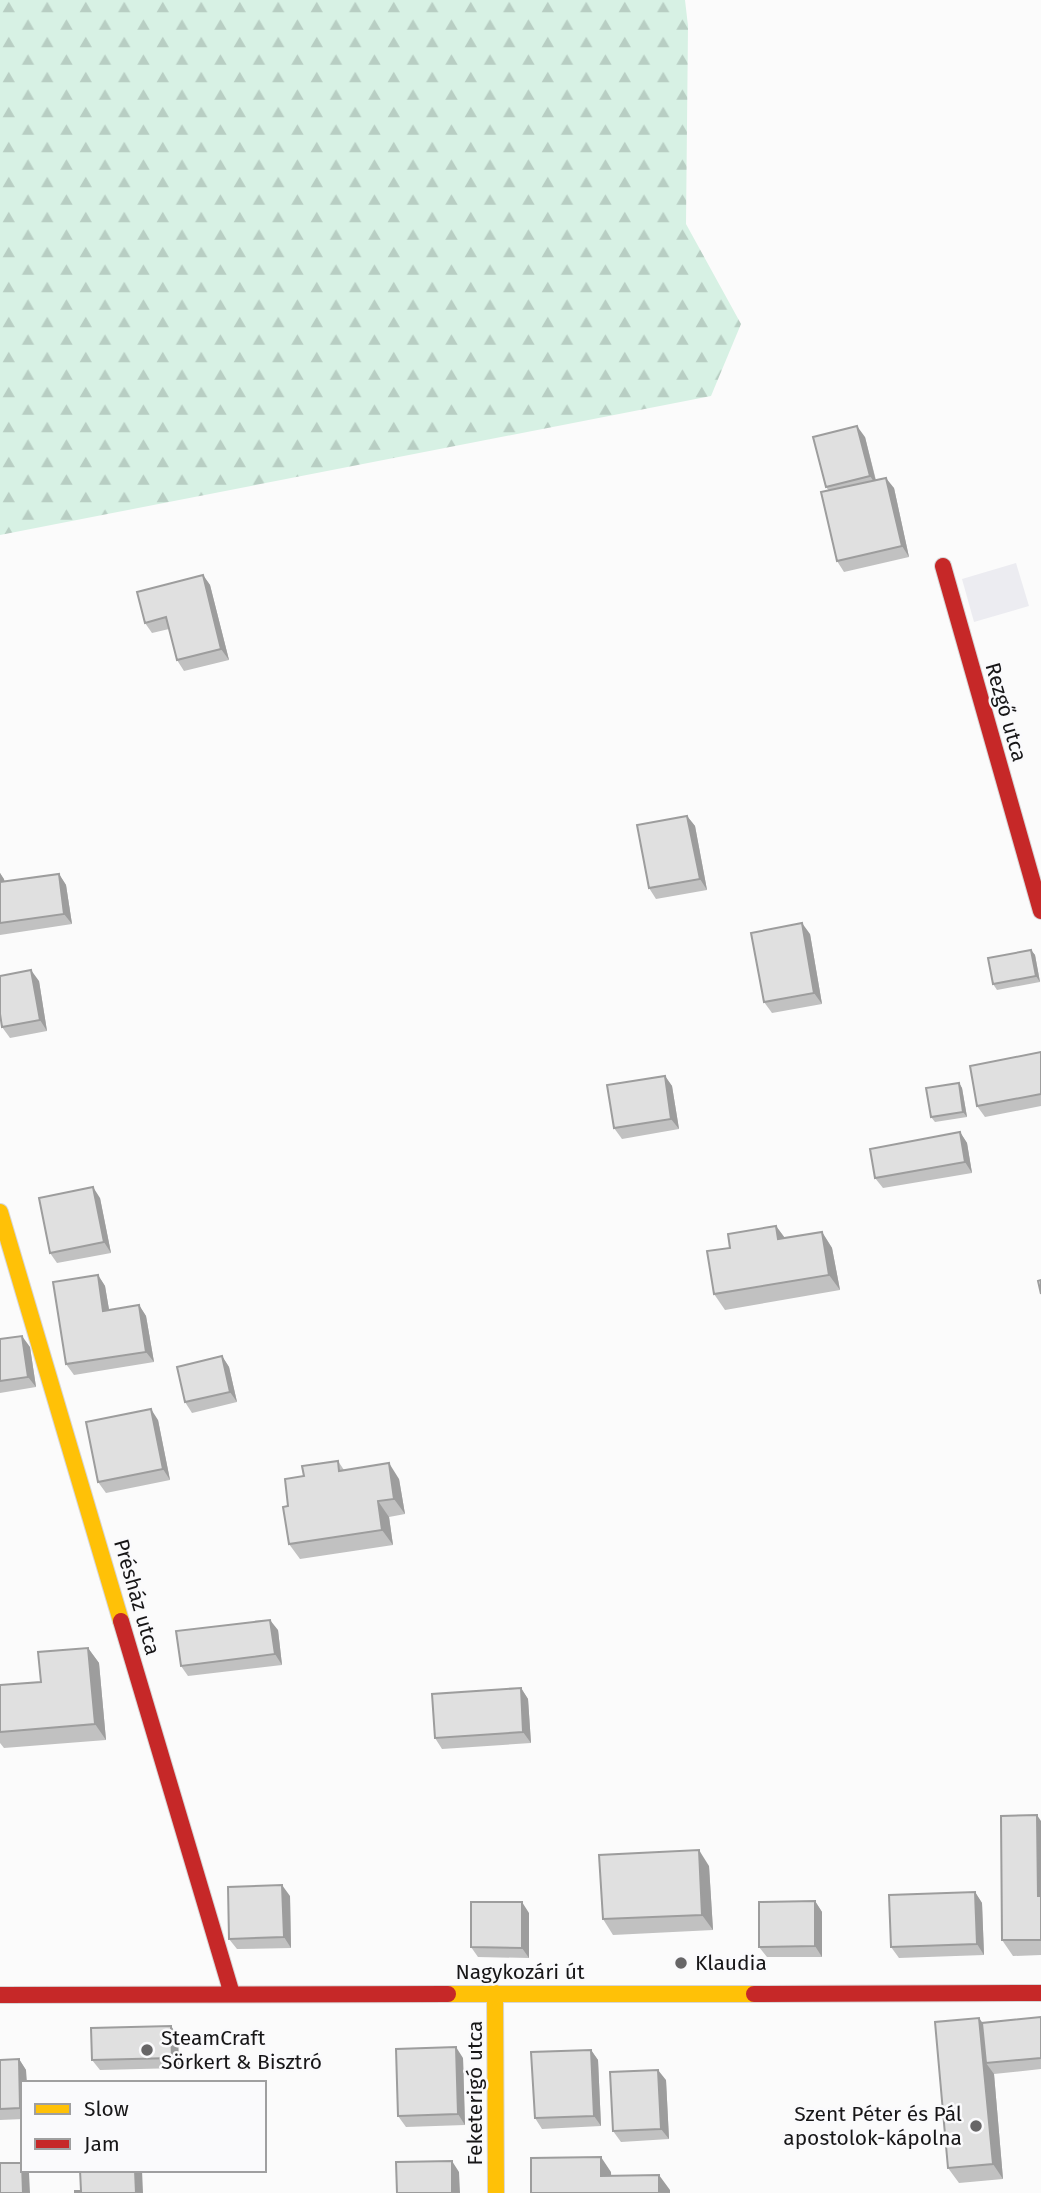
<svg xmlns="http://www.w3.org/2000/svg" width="1041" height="2193" font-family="'Fira Sans',sans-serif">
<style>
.built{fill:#ececf1}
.forest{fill:url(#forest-firs)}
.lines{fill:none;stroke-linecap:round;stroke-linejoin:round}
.slow-casing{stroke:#d7d6d7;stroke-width:18}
.jam-casing{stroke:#d7d6d7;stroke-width:18}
.slow{stroke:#ffc107;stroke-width:16}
.jam{stroke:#c62828;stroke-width:16}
.wall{fill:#c1c1c1}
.shaded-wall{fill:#9d9d9d}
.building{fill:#e0e0e0;stroke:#9d9d9d;stroke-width:2}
.poi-dot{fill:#676667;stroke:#fafafc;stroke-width:2.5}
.labels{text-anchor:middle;stroke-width:5;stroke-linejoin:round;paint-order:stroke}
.street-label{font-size:21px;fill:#171617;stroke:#fafafc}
.poi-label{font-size:21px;fill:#171617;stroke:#fafafc;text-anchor:start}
</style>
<defs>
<pattern id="forest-firs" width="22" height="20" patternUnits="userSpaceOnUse" patternTransform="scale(1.75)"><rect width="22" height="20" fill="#d7f1e4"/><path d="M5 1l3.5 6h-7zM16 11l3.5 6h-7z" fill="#b8cec3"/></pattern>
</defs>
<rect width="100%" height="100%" fill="#fbfbfb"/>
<path class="built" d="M1016 563 1029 606 974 622 962 579Z"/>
<path class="forest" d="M0 0H685L688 26 686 224 741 324 711 396 0 535Z"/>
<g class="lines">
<defs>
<path id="slow" d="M0 1212 121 1621
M495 1993 496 2193
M448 1994H754"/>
<path id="jam" d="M943 566 1041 911
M121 1621 232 1994
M754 1994 1041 1993
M0 1995 448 1994"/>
</defs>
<use href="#slow" class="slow-casing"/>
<use href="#jam" class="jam-casing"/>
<use href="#slow" class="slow"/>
<use href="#jam" class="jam"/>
</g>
<path class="wall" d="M865 437 876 480 894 488 909 557 844 572 837 561 829 491 826 487Z
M203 575 210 585 229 660 184 671 177 660 169 629 152 633 145 623Z
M687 816 695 826 707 890 656 899 649 888Z
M0 873 5 882 59 874 66 885 72 924 0 935Z
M810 934 822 1004 772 1013 764 1002Z
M1031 950 1035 955 1040 982 997 990 993 984Z
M39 981 47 1031 10 1038 2 1027Z
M1041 1052V1106L985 1117 977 1106Z
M665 1076 672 1086 679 1129 622 1139 614 1128Z
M959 1083 962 1088 967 1117 935 1122 931 1117Z
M960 1132 967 1143 972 1173 883 1188 875 1178Z
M100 1198 111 1253 57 1263 50 1253Z
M776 1226 785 1238 822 1232 832 1248 840 1290 725 1310 714 1294 730 1248Z
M98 1275 105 1286 109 1310 139 1305 146 1316 154 1362 74 1375 66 1364Z
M0 1339 30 1347 36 1387 0 1393Z
M222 1356 229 1367 237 1402 192 1413 185 1402Z
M158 1420 170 1480 106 1493 98 1482Z
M338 1461 344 1470 399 1479 405 1514 389 1517 393 1545 300 1559 289 1544 288 1506 304 1476Z
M278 1630 282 1665 188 1676 181 1666Z
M88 1648 99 1663 106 1740 4 1748 0 1743V1685L41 1682Z
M521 1688 528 1699 531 1743 442 1749 435 1738Z
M1041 1821V1955L1013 1956 1002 1940Z
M709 1866 713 1930 613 1935 603 1919Z
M975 1892 982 1903 984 1955 899 1958 891 1947Z
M290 1896 291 1948 237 1949 229 1939Z
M815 1901 822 1912V1957H767L759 1947Z
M529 1913V1958L478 1957 471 1947Z
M1041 2017V2069L994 2074 1003 2179 959 2183 948 2168 982 2023Z
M171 2026 178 2037 179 2068 100 2070 92 2060Z
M591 2050 598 2060 601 2126 542 2129 535 2118Z
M463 2058 465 2125 406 2127 398 2116Z
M19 2059 26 2070 23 2083V2119L0 2120V2060Z
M666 2080 669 2139 621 2142 613 2131Z"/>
<path class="shaded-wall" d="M857 426 865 437 877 486 870 476Z
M886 478 894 488 909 557 902 546Z
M203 575 210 585 229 660 221 649Z
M687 816 695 826 707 890 700 879Z
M0 873 4 879 7 893 0 884Z
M59 874 66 885 72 924 64 914Z
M802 923 810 934 822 1004 814 993Z
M1031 950 1035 955 1040 982 1036 976Z
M31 970 39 981 47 1031 40 1020Z
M665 1076 672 1086 679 1129 671 1119Z
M959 1083 962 1088 967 1117 963 1112Z
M960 1132 967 1143 972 1173 965 1162Z
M93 1187 100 1198 111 1253 104 1242Z
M776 1226 787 1241 778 1239Z
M822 1232 832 1248 840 1290 829 1275Z
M98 1275 105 1286 111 1321 103 1311Z
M139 1305 146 1316 154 1362 146 1352Z
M22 1336 30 1347 36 1387 28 1377Z
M222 1356 229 1367 237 1402 230 1392Z
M151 1409 158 1420 170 1480 163 1469Z
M389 1463 399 1479 405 1514 394 1499Z
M378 1501 389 1517 393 1545 382 1530Z
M270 1620 278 1630 282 1665 275 1654Z
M88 1648 99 1663 106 1740 95 1724Z
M521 1688 528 1699 531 1743 523 1732Z
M1037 1815 1041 1821V1900L1038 1896Z
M699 1850 709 1866 713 1930 702 1915Z
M282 1885 290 1896 291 1948 284 1937Z
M975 1892 982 1903 984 1955 977 1944Z
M815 1901 822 1912V1957L815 1946Z
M522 1902 529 1913V1958L522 1948Z
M979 2018 990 2033 986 2063 994 2074 1003 2179 993 2164Z
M171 2026 178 2037 179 2068 172 2058Z
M456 2047 463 2058 465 2125 458 2114Z
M591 2050 598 2060 601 2126 594 2116Z
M19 2059 26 2070 27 2083H23V2112L20 2108Z
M658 2070 666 2080 669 2139 661 2129Z
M601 2157 611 2172 612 2192 601 2176Z
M452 2161 459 2172 460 2193H452Z
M22 2163 23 2170H27L29 2173 30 2193H23Z
M135 2170H142L143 2193H136Z
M659 2175 670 2190V2193H659Z"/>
<path class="building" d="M857 426 870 476 826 487 813 437Z
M886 478 902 546 837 561 821 492Z
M203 575 221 649 177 660 166 617 145 623 137 592Z
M687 816 700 879 649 888 637 825Z
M59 874 64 914 0 923V882Z
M802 923 814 993 764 1002 751 933Z
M1031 950 1036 976 993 984 988 958Z
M31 970 40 1020 2 1027 0 1014V976Z
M1041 1052V1094L977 1106 970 1066Z
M665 1076 671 1119 614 1128 607 1085Z
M959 1083 963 1112 931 1117 926 1088Z
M960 1132 965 1162 875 1178 870 1149Z
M93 1187 104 1242 50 1253 39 1198Z
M776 1226 778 1239 822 1232 829 1275 714 1294 707 1251 730 1248 728 1234Z
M98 1275 103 1311 139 1305 146 1352 66 1364 53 1282Z
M1041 1280V1294L1038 1281Z
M22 1336 28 1377 0 1381V1339Z
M222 1356 230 1392 185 1402 177 1367Z
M151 1409 163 1469 98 1482 86 1422Z
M338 1461 339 1471 389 1463 394 1499 378 1501 382 1530 289 1544 283 1507 288 1506 285 1479 304 1476 302 1466Z
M270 1620 275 1654 181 1666 176 1631Z
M88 1648 95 1724 0 1732V1685L41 1682 38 1652Z
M521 1688 523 1732 435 1738 432 1694Z
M1037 1815 1038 1896H1041V1940H1002L1001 1816Z
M699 1850 702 1915 603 1919 599 1855Z
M282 1885 284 1937 229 1939 228 1887Z
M975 1892 977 1944 891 1947 889 1895Z
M815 1901V1946L759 1947V1902Z
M471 1902H522V1948L471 1947Z
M1041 2017V2058L986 2063 982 2023Z
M979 2018 993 2164 948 2168 935 2022Z
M171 2026 172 2058 92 2060 91 2028Z
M456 2047 458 2114 398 2116 396 2049Z
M591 2050 594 2116 535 2118 531 2052Z
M19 2059 20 2108 0 2109V2060Z
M658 2070 661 2129 613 2131 610 2072Z
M601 2157V2176L659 2175V2193H531V2158Z
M452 2161V2193H397L396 2162Z
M0 2163H22L23 2193H0Z
M80 2170H135L136 2193H75V2191H81Z"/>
<g class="poi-dot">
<circle cx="681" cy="1963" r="7"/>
<circle cx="147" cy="2050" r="7"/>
<circle cx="976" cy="2126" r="7"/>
</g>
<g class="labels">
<g class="street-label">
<text transform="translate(1006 712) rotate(74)" y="7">Rezgő utca</text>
<text transform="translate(137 1597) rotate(74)" y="7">Présház utca</text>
<text x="520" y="1979">Nagykozári út</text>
<text transform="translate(475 2093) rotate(-90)" y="7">Feketerigó utca</text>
</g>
<g class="poi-label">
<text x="695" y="1970">Klaudia</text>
<text x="161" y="2045">SteamCraft<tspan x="161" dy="24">Sörkert &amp; Bisztró</tspan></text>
<text x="962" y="2121" text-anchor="end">Szent Péter és Pál<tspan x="962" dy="24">apostolok-kápolna</tspan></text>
</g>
</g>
<rect x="21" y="2081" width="245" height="91" fill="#fafafc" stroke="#9f9fa0" stroke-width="2"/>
<rect x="35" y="2104" width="35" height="10" fill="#ffc107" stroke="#9f9fa0" stroke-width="2"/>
<text x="84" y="2116" font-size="21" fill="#171617">Slow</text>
<rect x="35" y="2139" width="35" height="10" fill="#c62828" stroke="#9f9fa0" stroke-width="2"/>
<text x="84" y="2151" font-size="21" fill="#171617">Jam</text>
</svg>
